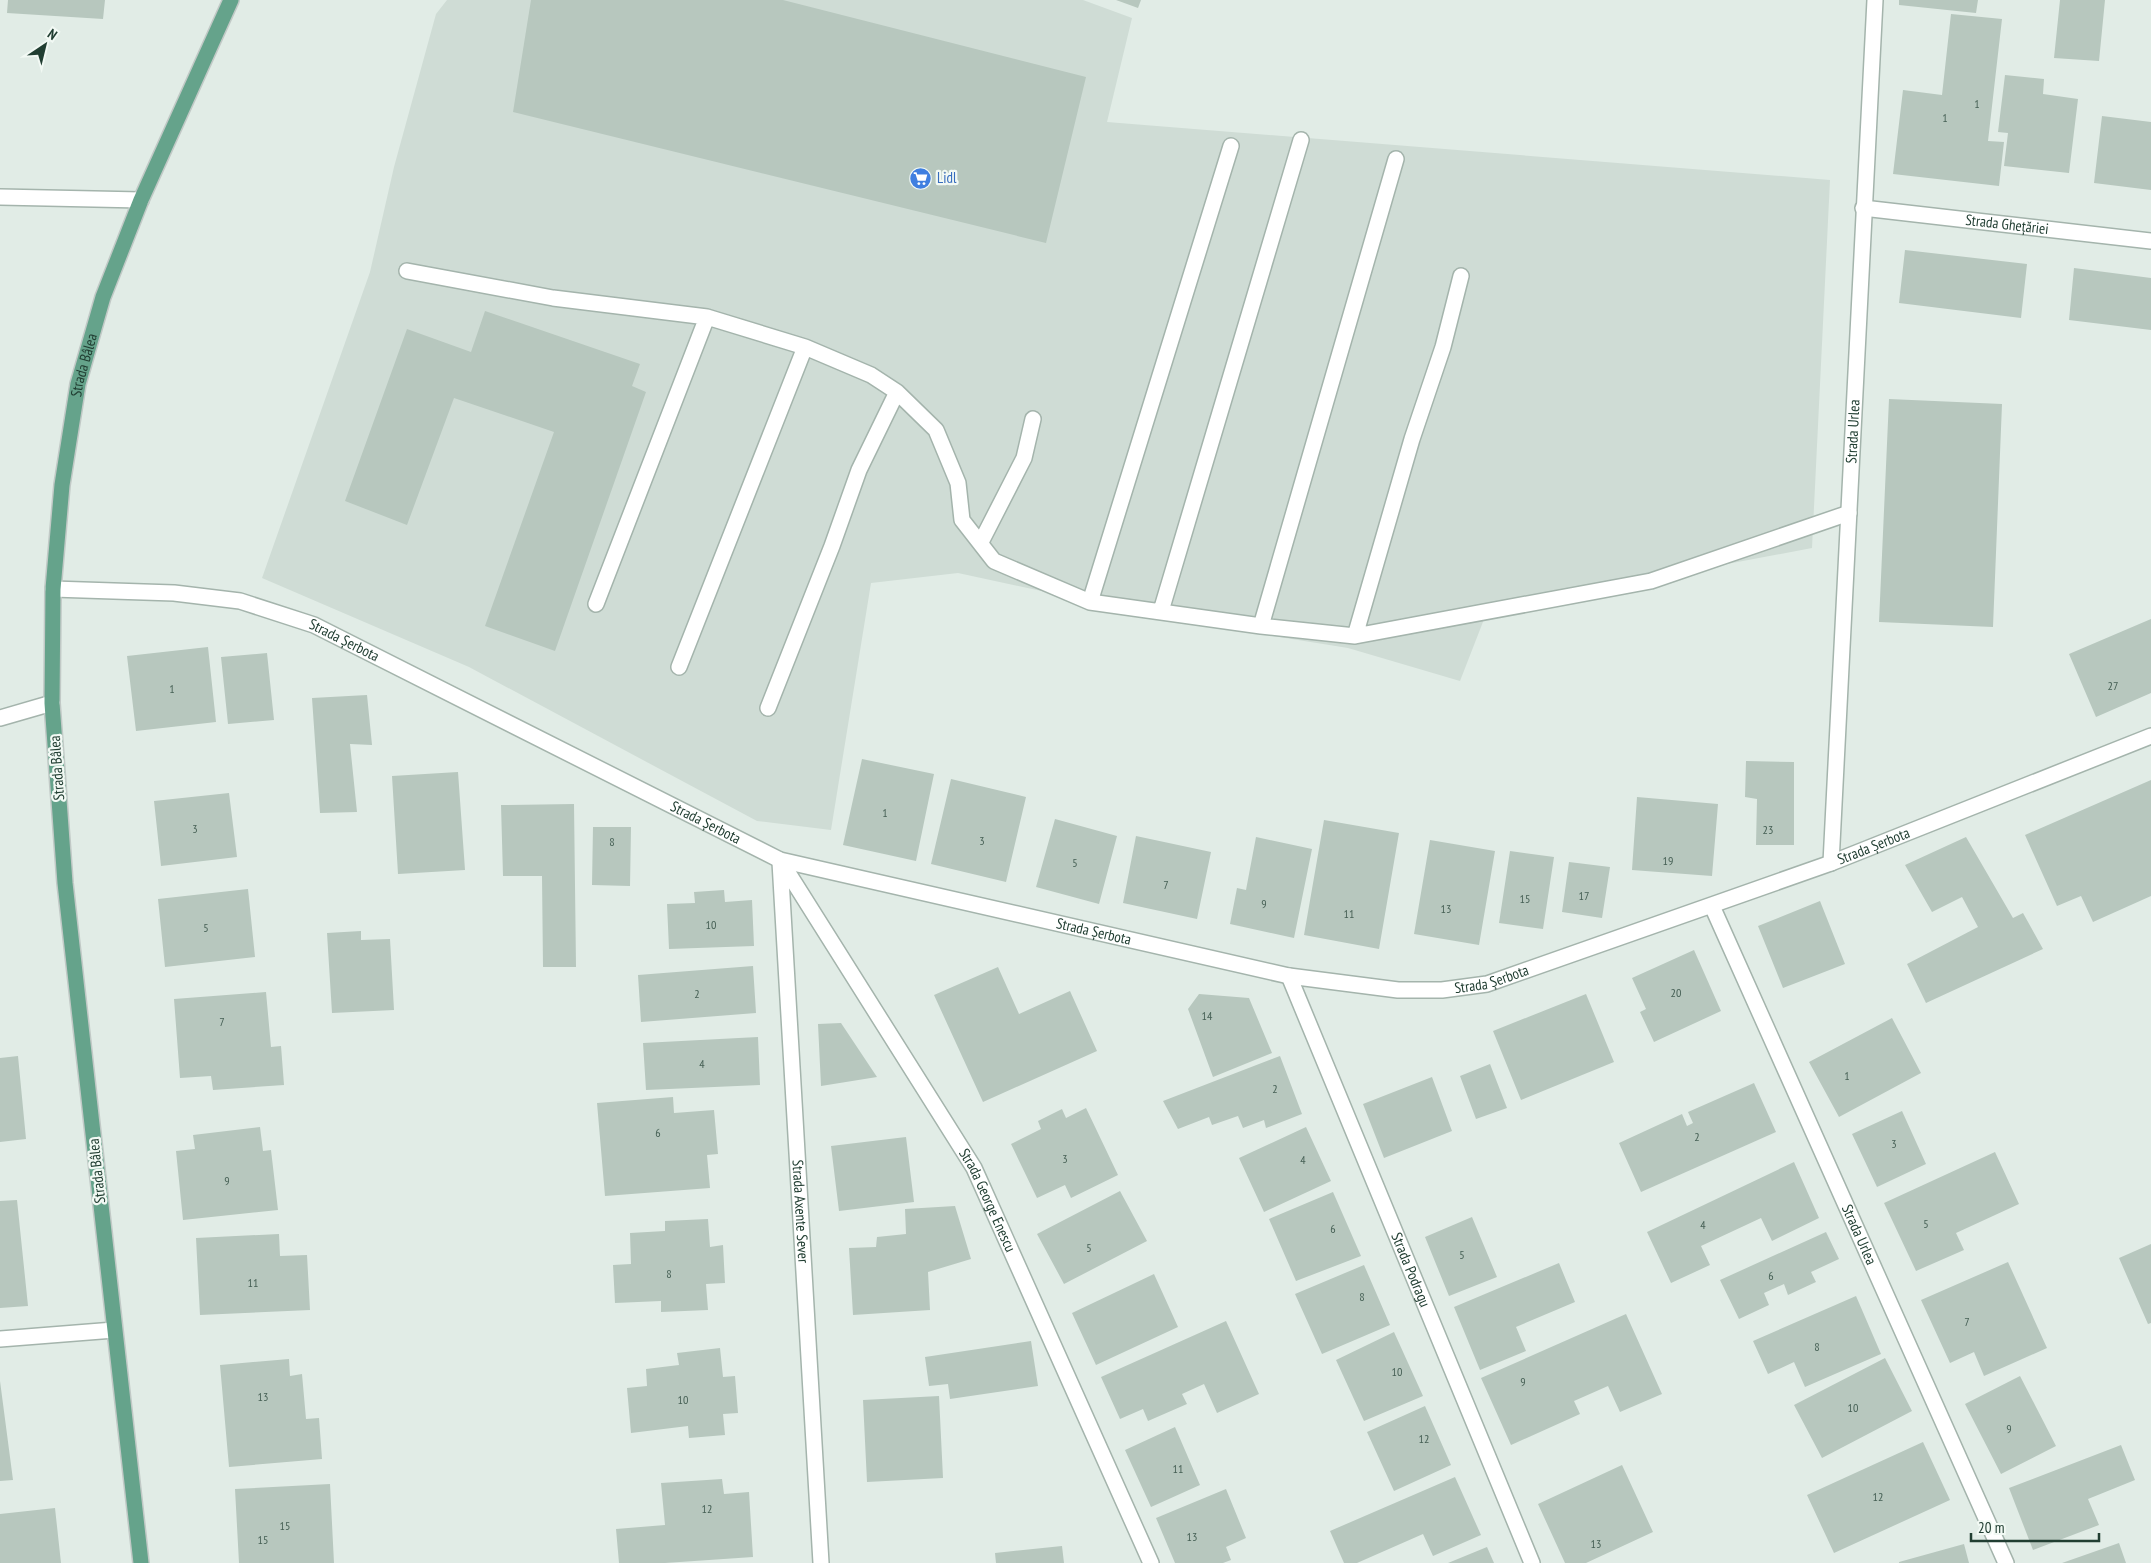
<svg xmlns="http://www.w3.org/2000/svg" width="2151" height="1563" font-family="'PT Sans Narrow',sans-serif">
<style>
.built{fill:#cfdcd5}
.building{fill:#b7c7be}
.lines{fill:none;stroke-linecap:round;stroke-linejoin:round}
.service-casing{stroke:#a4b4ac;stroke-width:18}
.minor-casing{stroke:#a4b4ac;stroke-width:18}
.tertiary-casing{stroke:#a4b4ac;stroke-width:18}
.primary-casing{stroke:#c1c9c6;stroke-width:18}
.service{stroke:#fff;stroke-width:15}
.minor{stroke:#fff;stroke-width:15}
.tertiary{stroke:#fff;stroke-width:15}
.primary{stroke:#65a38b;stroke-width:15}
.labels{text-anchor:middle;stroke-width:4.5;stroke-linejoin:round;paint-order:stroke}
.number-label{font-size:12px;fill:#466055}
.shop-label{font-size:15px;fill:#366cbe;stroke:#f2f9f4;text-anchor:start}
.street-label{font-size:15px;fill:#213e32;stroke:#f2f9f4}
</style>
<rect width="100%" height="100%" fill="#e1ece6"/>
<path class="built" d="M447 0H1083L1132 18 1107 122 1830 180 1812 548 1488 609 1460 681 1348 648 1181 621 958 573 871 583 831 830 757 821 469 667 262 578 370 272 394 167 436 14Z"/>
<path class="building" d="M8 0H105L103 19 7 13Z
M531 0H783L1086 77 1046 243 513 112Z
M1116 0H1141L1138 8Z
M1899 0H1978L1976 13 1899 5Z
M2060 0H2105L2099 61 2054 58Z
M1951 14 2002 19 1988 141 2004 142 1999 186 1893 174 1903 90 1942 95Z
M2005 75 2044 79 2043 94 2078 99 2069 173 2004 166 2008 133 1998 132Z
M2102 116 2151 122V190L2094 183Z
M1905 250 2027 264 2021 318 1899 303Z
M2074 268 2151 278V330L2069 320Z
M485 311 640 364 632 386 646 392 555 651 485 626 554 432 454 398 407 525 345 501 407 329 471 352Z
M1889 399 2002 404 1993 627 1879 622Z
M2151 619V693L2096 717 2069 654Z
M208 647 216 722 136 731 127 656Z
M267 653 274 720 228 724 221 657Z
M367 695 372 745 350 744 357 812 320 813 312 698Z
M862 759 934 774 916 861 843 845Z
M1746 761 1794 762V845H1756L1757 799 1745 797Z
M458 772 465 870 398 874 392 776Z
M951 779 1026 797 1006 882 931 864Z
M2151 780V896L2093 922 2081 896 2057 906 2025 835Z
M229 793 237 857 161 866 154 801Z
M1637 797 1718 804 1712 876 1632 870Z
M574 804 576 967H543L542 876H503L501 805Z
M1055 819 1117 836 1099 904 1036 887Z
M1324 820 1399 833 1379 949 1304 935Z
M593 827H631L630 886 592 885Z
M1136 836 1211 852 1197 919 1123 903Z
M1256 837 1312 849 1294 938 1230 924 1237 888 1246 890Z
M1966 837 2013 918 2023 913 2043 949 1926 1003 1907 964 1978 927 1962 897 1932 912 1905 865Z
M1430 840 1495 851 1479 945 1414 934Z
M1510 851 1554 857 1543 929 1499 923Z
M1569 862 1610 867 1602 918 1562 912Z
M248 889 255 957 165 967 158 899Z
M724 890 725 902 752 900 754 946 669 949 667 904 695 903 694 892Z
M1820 901 1845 964 1783 988 1758 926Z
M361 931V940L390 939 394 1010 332 1013 327 933Z
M1694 950 1721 1011 1654 1042 1640 1012 1646 1009 1632 978Z
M753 966 756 1013 641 1022 638 975Z
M998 967 1019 1014 1070 991 1097 1051 983 1102 934 995Z
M266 992 271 1047 281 1046 284 1085 213 1090 211 1076 180 1078 174 999Z
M1199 994 1249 998 1272 1053 1213 1077 1188 1009Z
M1586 994 1614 1062 1521 1100 1493 1031Z
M1892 1018 1921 1073 1839 1117 1809 1062Z
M841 1023 877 1077 821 1086 818 1024Z
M758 1037 760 1085 646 1090 643 1043Z
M18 1056 26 1139 0 1142V1058Z
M1280 1056 1302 1114 1266 1128 1264 1120 1243 1128 1238 1116 1212 1125 1209 1117 1178 1129 1163 1101Z
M1490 1064 1507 1108 1476 1119 1460 1076Z
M1432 1077 1452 1131 1384 1158 1363 1104Z
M1754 1083 1776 1132 1641 1192 1619 1143 1682 1114 1687 1126 1693 1123 1688 1112Z
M673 1097 674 1113 714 1110 718 1154 707 1155 710 1188 605 1196 597 1103Z
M1086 1108 1118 1175 1071 1198 1065 1185 1037 1198 1011 1144 1041 1129 1038 1121 1062 1109 1066 1118Z
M1902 1111 1926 1164 1877 1187 1852 1134Z
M260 1127 263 1151 271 1150 278 1210 183 1220 176 1151 195 1149 193 1135Z
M1306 1127 1331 1181 1264 1212 1239 1158Z
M906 1137 914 1202 839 1211 831 1146Z
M1995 1152 2019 1204 1956 1233 1964 1250 1916 1271 1884 1203Z
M1794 1162 1819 1218 1772 1241 1761 1218 1701 1246 1710 1265 1671 1283 1647 1232Z
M1120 1191 1147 1241 1064 1284 1037 1234Z
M1333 1192 1361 1256 1296 1281 1269 1219Z
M17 1200 28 1306 0 1308V1201Z
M955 1206 971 1259 928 1272 930 1310 853 1315 849 1248 876 1247 877 1237 906 1234 905 1209Z
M1472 1217 1497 1277 1449 1296 1425 1237Z
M708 1219 710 1247 723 1245 725 1283 706 1284 708 1310 661 1312V1301L615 1303 613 1265 631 1264 630 1233 665 1231V1221Z
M1826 1232 1839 1259 1811 1272 1816 1282 1788 1295 1784 1284 1764 1293 1769 1305 1739 1319 1720 1280Z
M279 1234 280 1256 307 1255 310 1310 200 1315 196 1238Z
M2151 1244V1323L2148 1324 2119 1258Z
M2008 1262 2047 1348 1984 1376 1974 1352 1950 1363 1921 1300Z
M1559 1263 1575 1302 1516 1327 1526 1351 1480 1370 1454 1307Z
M1364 1265 1390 1325 1322 1354 1295 1294Z
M1154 1274 1178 1327 1096 1365 1072 1313Z
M1856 1296 1881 1354 1805 1387 1794 1362 1768 1374 1753 1341Z
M1626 1314 1662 1394 1620 1412 1608 1386 1574 1401 1580 1414 1511 1445 1481 1378Z
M1226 1321 1259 1394 1217 1413 1204 1384 1182 1394 1187 1404 1148 1421 1143 1409 1120 1419 1101 1377Z
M1394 1332 1423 1396 1364 1421 1336 1360Z
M1031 1341 1038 1386 950 1399 948 1384 929 1386 925 1357Z
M720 1348 723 1377 735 1376 738 1413 723 1414 725 1435 689 1438 688 1426 631 1433 627 1388 647 1386 646 1369 679 1365 677 1353Z
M1885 1358 1912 1411 1822 1458 1794 1405Z
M289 1359 290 1376 302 1374 306 1419 319 1418 322 1459 229 1467 220 1365Z
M2020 1376 2056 1446 2001 1474 1965 1404Z
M0 1381 13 1480 0 1481Z
M939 1396 943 1478 867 1482 863 1400Z
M1425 1406 1451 1465 1394 1491 1367 1432Z
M1175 1427 1200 1485 1151 1507 1125 1450Z
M1923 1442 1950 1500 1834 1553 1807 1495Z
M2121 1445 2135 1480 2088 1499 2099 1525 2033 1550 2009 1488Z
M1622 1465 1653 1532 1586 1563H1565L1538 1504Z
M1455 1477 1481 1535 1433 1556 1423 1534 1357 1563H1344L1330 1531Z
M722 1479 724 1494 749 1492 753 1557 665 1563H619L616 1529 665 1525 661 1483Z
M330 1484 334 1563H239L235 1489Z
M1226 1489 1246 1538 1226 1547 1231 1560 1223 1563H1175L1156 1518Z
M55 1508 61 1563H0V1514Z
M2119 1543 2126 1563H2062Z
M1964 1544 1969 1563H1899V1562Z
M1062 1546 1064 1563H996L995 1553Z
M1487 1547 1494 1563H1448Z"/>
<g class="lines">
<defs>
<path id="service" d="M407 271 553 298 707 317 805 347 871 375 897 392 936 430 958 483 962 520 994 561 1090 602 1261 626 1355 636 1651 581 1849 513
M981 542 1024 458 1033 419
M1090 602 1231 146
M596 604 707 317
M1161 611 1301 140
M1261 626 1396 159
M1355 636 1412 439 1443 347 1461 276
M679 667 805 347
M768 708 832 546 859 470 897 392
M0 1339 114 1330"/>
<g id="minor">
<path id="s1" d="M1863 208 2151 241"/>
<path id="s2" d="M53 589 174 593 240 601 314 625 780 860 1289 976 1398 990H1442L1487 984 1831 863 2151 736"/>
<path d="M0 718 52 703"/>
<path id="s3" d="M780 860 974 1168 1151 1563"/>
<path id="s4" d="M780 862 821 1563"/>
<path id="s5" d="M1831 863 1875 0"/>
<path id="s6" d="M1712 906 2006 1563"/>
<path id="s7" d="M1289 976 1532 1563"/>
</g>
<path id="tertiary" d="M0 197 141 200"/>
<g id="primary">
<path id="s8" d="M141 1563 65 883 52 703 53 589 62 485 78 384 103 297 141 200 231 0"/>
</g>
</defs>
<use href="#service" class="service-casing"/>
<use href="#minor" class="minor-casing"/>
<use href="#tertiary" class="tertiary-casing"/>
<use href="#primary" class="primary-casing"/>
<use href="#service" class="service"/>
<use href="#minor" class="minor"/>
<use href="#tertiary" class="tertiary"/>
<use href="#primary" class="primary"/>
</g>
<defs>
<symbol id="supermarket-disc" viewBox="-11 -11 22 22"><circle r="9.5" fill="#3f7fe0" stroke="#f2f9f4"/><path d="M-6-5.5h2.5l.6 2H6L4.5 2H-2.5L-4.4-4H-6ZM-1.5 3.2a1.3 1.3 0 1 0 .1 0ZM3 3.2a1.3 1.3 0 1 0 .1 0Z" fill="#fff"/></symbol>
</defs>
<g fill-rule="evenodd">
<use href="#supermarket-disc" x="908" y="166" width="25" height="25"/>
</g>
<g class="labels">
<g class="number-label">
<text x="1977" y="108">1</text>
<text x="1945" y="122">1</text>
<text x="2113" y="690">27</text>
<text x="172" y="693">1</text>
<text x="885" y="817">1</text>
<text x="195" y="833">3</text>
<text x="1768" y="834">23</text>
<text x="982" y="845">3</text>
<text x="612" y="846">8</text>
<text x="1668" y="865">19</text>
<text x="1075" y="867">5</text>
<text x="1166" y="889">7</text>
<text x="1584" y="900">17</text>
<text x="1525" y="903">15</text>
<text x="1264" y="908">9</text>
<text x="1446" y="913">13</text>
<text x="1349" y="918">11</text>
<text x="711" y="929">10</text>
<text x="206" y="932">5</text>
<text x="1676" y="997">20</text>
<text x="697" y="998">2</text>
<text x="1207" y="1020">14</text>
<text x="222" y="1026">7</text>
<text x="702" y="1068">4</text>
<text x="1847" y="1080">1</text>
<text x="1275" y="1093">2</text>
<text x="658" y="1137">6</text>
<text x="1697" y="1141">2</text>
<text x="1894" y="1148">3</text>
<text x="1065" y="1163">3</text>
<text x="1303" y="1164">4</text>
<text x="227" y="1185">9</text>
<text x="1926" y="1228">5</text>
<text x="1703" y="1229">4</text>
<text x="1333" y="1233">6</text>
<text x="1089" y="1252">5</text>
<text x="1462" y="1259">5</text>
<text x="669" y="1278">8</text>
<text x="1771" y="1280">6</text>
<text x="253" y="1287">11</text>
<text x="1362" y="1301">8</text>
<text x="1967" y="1326">7</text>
<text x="1817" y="1351">8</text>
<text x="1397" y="1376">10</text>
<text x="1523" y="1386">9</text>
<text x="263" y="1401">13</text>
<text x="683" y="1404">10</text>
<text x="1853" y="1412">10</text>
<text x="2009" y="1433">9</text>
<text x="1424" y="1443">12</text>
<text x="1178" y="1473">11</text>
<text x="1878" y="1501">12</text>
<text x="707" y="1513">12</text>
<text x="285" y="1530">15</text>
<text x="1192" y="1541">13</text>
<text x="263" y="1544">15</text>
<text x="1596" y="1548">13</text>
</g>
<g class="shop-label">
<text x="937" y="183">Lidl</text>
</g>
<g class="street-label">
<text dy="5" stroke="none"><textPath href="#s1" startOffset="145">Strada Ghețăriei</textPath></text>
<text dy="5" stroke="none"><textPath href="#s8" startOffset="1205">Strada Bâlea</textPath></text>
<text dy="5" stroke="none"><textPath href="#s5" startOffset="432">Strada Urlea</textPath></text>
<text dy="5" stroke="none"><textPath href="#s2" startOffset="299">Strada Șerbota</textPath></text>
<text transform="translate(57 768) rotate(-94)" y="5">Strada Bâlea</text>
<text dy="5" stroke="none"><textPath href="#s2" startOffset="704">Strada Șerbota</textPath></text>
<text dy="5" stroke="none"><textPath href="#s2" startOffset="1919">Strada Șerbota</textPath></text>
<text dy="5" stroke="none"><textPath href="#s2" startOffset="1109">Strada Șerbota</textPath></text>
<text dy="5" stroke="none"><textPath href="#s2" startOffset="1514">Strada Șerbota</textPath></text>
<text transform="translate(97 1171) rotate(-96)" y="5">Strada Bâlea</text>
<text dy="5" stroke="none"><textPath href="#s3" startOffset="399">Strada George Enescu</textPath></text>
<text dy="5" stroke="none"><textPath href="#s4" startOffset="350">Strada Axente Sever</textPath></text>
<text dy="5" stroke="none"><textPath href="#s6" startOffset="360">Strada Urlea</textPath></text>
<text dy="5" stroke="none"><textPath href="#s7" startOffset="318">Strada Podragu</textPath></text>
</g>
</g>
<g transform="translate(45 45) rotate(35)" stroke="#f2f9f4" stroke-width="4" paint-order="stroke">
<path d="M0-4L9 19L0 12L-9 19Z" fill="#213e32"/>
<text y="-8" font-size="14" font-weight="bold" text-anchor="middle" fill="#213e32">N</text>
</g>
<path d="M1971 1533v8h128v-8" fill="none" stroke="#213e32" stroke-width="2.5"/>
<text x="1978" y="1533" font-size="15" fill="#213e32" stroke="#f2f9f4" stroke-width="4" paint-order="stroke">20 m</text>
</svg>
